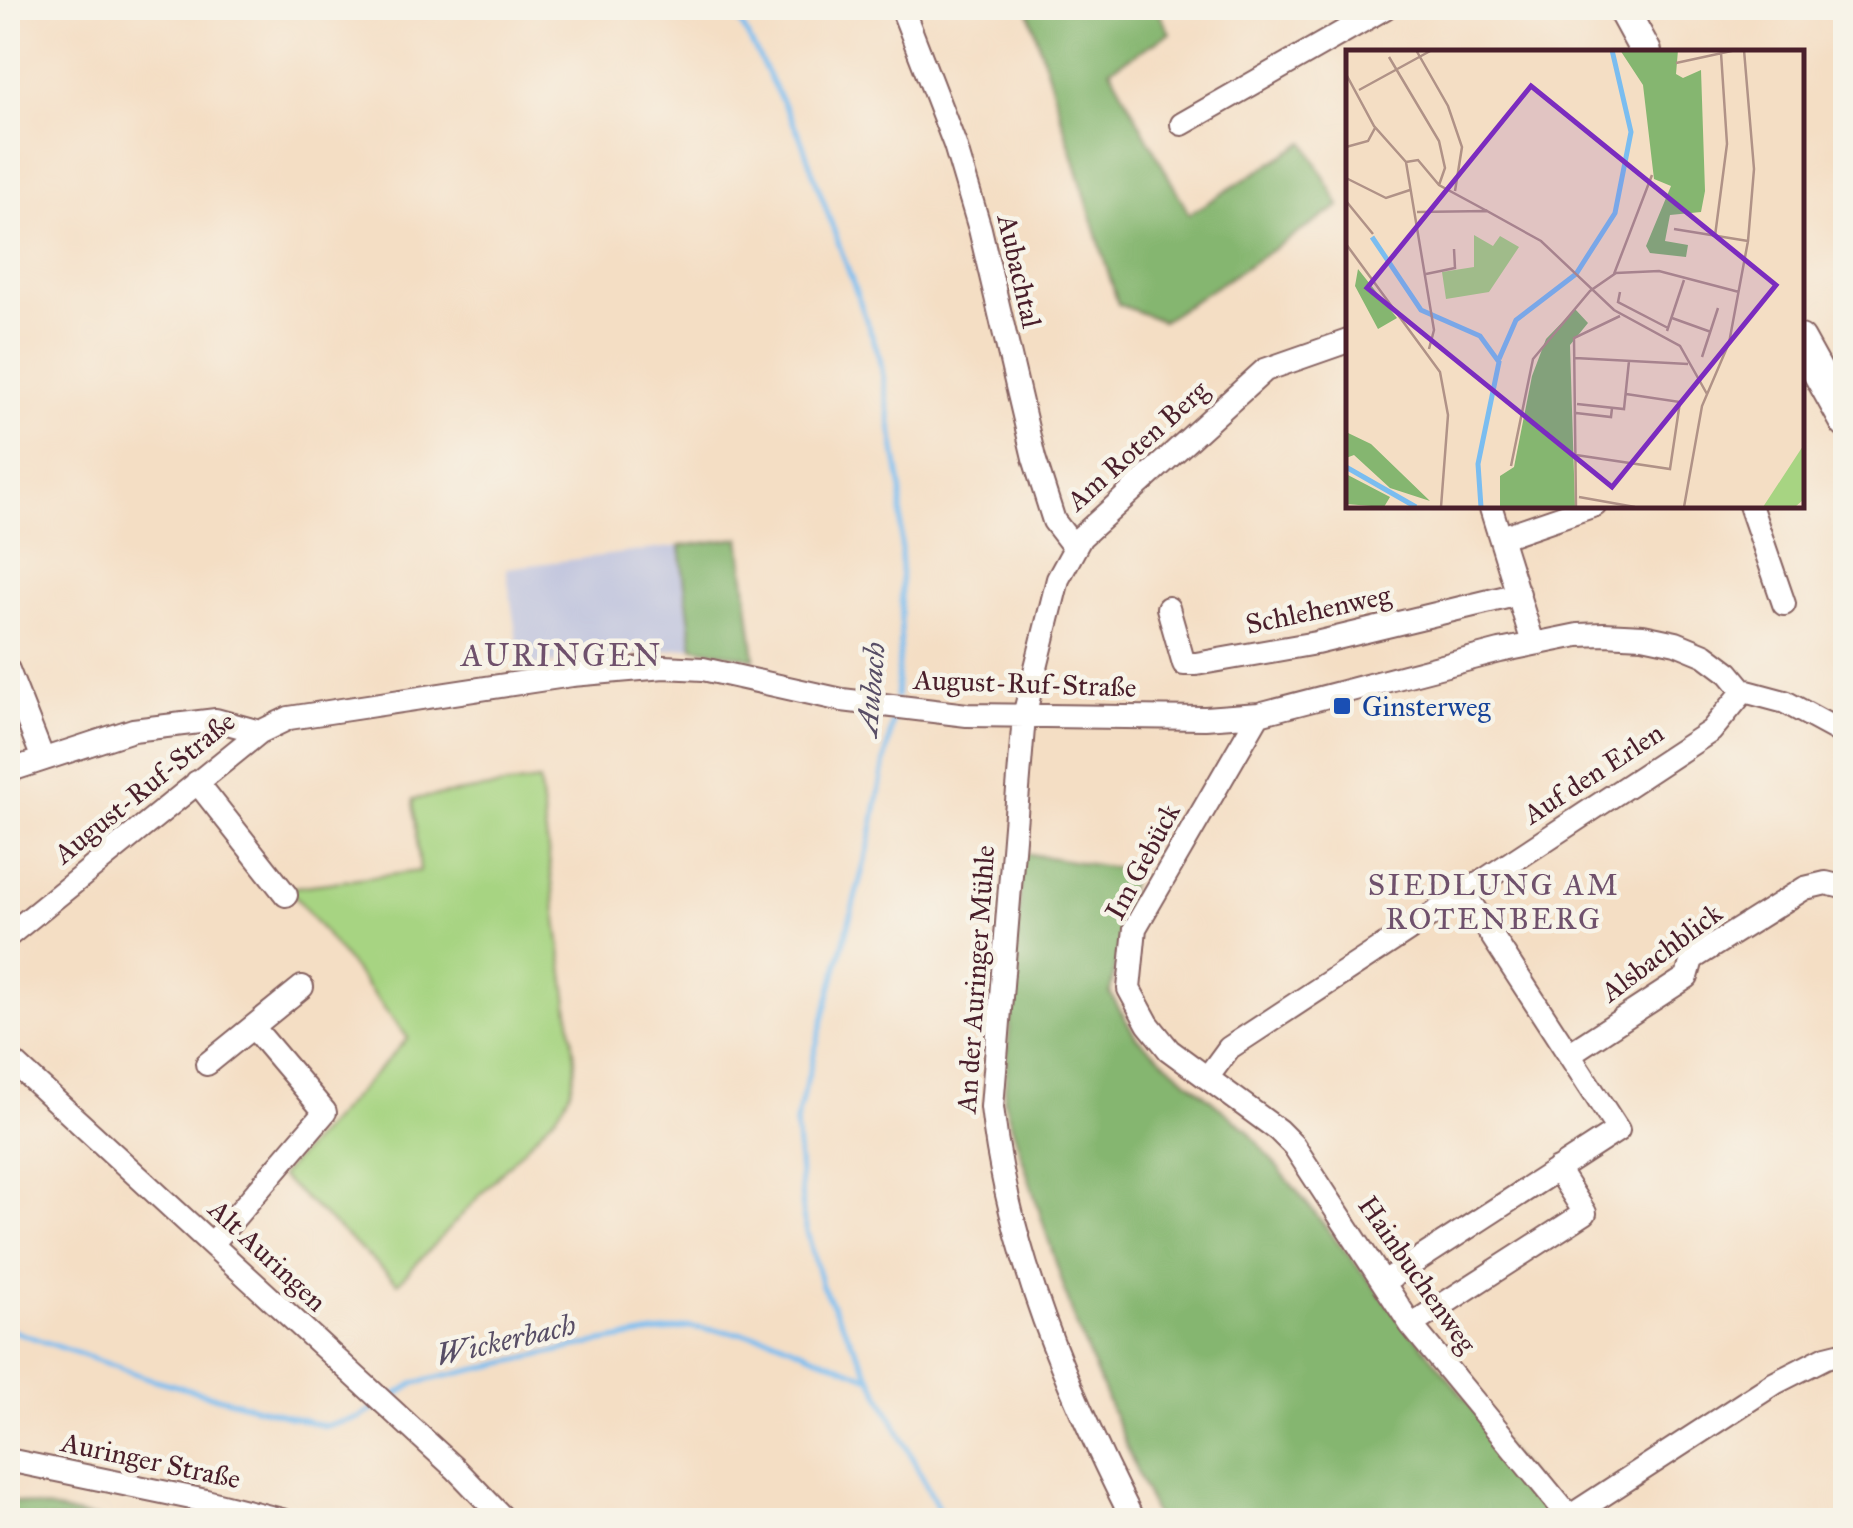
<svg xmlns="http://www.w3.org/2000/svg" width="1853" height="1528" font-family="'IM FELL Great Primer',serif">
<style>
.industrial{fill:#bec2dd}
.green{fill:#a7d482;stroke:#787a56;stroke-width:2.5}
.forest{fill:#85b670;stroke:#686a4e;stroke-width:2.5}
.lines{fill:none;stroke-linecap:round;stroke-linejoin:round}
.stream{stroke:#7abdf0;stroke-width:5}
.minor-casing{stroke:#866261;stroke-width:26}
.major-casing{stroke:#866261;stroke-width:34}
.minor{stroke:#fff;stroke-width:22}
.major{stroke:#fff;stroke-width:30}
.transit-dot{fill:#1a4fb4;stroke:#f7f3e8;stroke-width:4}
.labels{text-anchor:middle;stroke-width:9;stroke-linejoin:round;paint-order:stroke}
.street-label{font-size:28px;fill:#4a1f2b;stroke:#f7f3e8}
.transit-label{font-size:28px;fill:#164399;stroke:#f7f3e8;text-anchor:start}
.water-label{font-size:30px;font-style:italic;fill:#584e66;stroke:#f7f3e8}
.neighbourhood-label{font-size:30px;letter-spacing:2.5px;fill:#6f516c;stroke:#f7f3e8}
.quarter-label{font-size:32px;letter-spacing:2.5px;fill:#6f516c;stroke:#f7f3e8}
.inset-river{fill:none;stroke:#7abdf0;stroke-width:5}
.inset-road{fill:none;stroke:#b09287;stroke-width:2.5}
.view{fill:#7b2cbf;fill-opacity:0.15;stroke:#7b2cbf;stroke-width:5}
.inset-edge{fill:none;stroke:#4a1f2b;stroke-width:5}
</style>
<rect width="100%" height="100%" fill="#f7f3e8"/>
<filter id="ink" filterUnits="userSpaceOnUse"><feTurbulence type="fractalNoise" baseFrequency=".01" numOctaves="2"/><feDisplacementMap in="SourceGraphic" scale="20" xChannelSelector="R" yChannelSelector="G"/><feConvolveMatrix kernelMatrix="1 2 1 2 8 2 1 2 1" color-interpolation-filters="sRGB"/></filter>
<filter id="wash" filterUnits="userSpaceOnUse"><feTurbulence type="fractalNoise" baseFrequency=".0048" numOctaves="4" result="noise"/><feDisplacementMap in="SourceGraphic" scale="40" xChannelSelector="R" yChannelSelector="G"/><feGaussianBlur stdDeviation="2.25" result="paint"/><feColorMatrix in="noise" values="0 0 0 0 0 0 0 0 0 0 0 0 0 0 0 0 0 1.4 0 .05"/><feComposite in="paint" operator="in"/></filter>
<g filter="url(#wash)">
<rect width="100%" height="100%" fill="#f4dec4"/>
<path class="industrial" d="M680 546 693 647 521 667 506 568Z"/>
<path class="green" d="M539 781 575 1058C575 1080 571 1094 558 1112L398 1283 280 1176 408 1038 289 888 420 871 413 799Z"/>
<path class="forest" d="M1028 8H1156L1170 33 1110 69 1189 214 1305 142 1340 206 1162 321 1118 304Z
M740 538 755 659 693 647 680 546Z
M1023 853 1133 871 1110 993 1136 1037 1248 1131 1564 1520H1157L1075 1322 1004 1101Z
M8 1500 102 1520H8Z"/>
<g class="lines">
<path class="stream" d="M733 8 799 134 880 358 901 486V631L896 697
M8 1329 151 1379 325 1426 359 1418 376 1408
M872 1379 822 1286 803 1217 796 1122 869 846 894 713
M389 1399 415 1383 585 1345 689 1327 770 1337 872 1379 944 1520"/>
</g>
</g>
<g filter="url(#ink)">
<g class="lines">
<defs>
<path id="minor" d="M902 8 955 145 980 229 1034 458 1054 521 1074 547
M1182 124 1385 8
M1490 505 1533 643
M1750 505 1784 604
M1502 537 1595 505
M1168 608 1184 664H1196L1316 643 1519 594
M8 670 43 759
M1259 714 1135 928 1129 989 1148 1024 1169 1050 1278 1130 1294 1146 1411 1325 1572 1520
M8 771 133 730 216 720 260 732
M197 782 286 895
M8 936 260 732 289 718 572 675 664 667 703 669 842 700 967 715 1205 718 1259 714 1500 651 1578 635 1604 634 1643 636 1676 643 1705 655 1729 673 1744 691 1785 702 1846 735
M1569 1054 1687 977 1692 959 1805 888 1826 883 1846 888
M8 1057 456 1469 505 1520
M207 1064 302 987
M1207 1078 1229 1048 1711 731 1744 691
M212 1244 325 1112 253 1027
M1384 1282 1618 1130 1464 893
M1411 1325 1585 1213 1557 1169
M8 1460 206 1501 282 1520
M1569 1517 1775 1383 1826 1357 1846 1352
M1133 1520C1068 1392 1008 1251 992 1107L1024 716 1058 579 1081 537 1265 370 1348 341"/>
<path id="major" d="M1622 8 1646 52
M1800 340 1846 423"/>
</defs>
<use href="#minor" class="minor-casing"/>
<use href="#major" class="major-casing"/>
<use href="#minor" class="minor"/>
<use href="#major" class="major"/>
</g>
</g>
<rect class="transit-dot" x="1332" y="696" width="20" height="20" rx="5"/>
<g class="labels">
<g class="street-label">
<text transform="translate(1020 271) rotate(77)" y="10">Aubachtal</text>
<text transform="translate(1137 445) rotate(-42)" y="10">Am Roten Berg</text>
<text transform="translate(1318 609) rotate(-12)" y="10">Schlehenweg</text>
<text transform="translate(1025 683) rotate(2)" y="10">August-Ruf-Straße</text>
<text transform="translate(1593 773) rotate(-33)" y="10">Auf den Erlen</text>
<text transform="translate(144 787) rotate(-39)" y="10">August-Ruf-Straße</text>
<text transform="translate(1142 861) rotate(-62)" y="10">Im Gebück</text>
<text transform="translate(1661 952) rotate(-37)" y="10">Alsbachblick</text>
<text transform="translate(975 979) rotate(-86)" y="10">An der Auringer Mühle</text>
<text transform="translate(268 1255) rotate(43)" y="10">Alt Auringen</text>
<text transform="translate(1418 1274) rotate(55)" y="10">Hainbuchenweg</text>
<text transform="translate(151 1460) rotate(12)" y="10">Auringer Straße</text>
</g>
<g class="transit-label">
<text x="1362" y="716">Ginsterweg</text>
</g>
<g class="water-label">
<text transform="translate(871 689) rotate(-85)" y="10">Aubach</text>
<text transform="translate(506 1340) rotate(-13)" y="10">Wickerbach</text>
</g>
<g class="neighbourhood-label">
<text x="1494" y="895">SIEDLUNG AM<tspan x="1494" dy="34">ROTENBERG</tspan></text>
</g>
<g class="quarter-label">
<text x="562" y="666">AURINGEN</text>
</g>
</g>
<g transform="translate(1346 50)">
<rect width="458" height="458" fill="#f4dec4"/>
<path d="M128 185 147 196 154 186 173 197 143 242 100 249 96 222 128 217ZM457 396V450L449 457H417Z" fill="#a7d482"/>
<path d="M274 0H332L330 24 337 28 355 20 359 141 355 162 324 165 319 191 342 195 340 207 304 203 300 196 325 136 308 129 297 35ZM12 219 51 268 32 279 9 236ZM229 259 242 273 224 295 229 457H154V426L168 417 186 326 200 289ZM0 382 25 394 84 451 44 438 8 405 0 408ZM0 424 44 447 38 457 0 454Z" fill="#85b670"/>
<path class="inset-river" d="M26 187 75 260 134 286 153 312 132 414 135 457M153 309 170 270 230 224 269 163 285 82 266 0M0 417 70 457"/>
<path class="inset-road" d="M70 0 102 56 116 97 109 141M43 7 93 91 99 118 93 135M330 13 390 0M0 24 28 76 60 112 88 280 83 299M13 40 86 0M0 97 22 91 29 78M60 112 72 110 93 135 141 161M0 128 40 148 64 140M0 151 27 184M71 162 141 161 195 191 268 260 334 296 361 344M328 179 402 191M369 186 381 94 375 3M0 194 94 322 102 365 95 457M80 224 109 218 108 199M268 224 306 125M274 242 272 252 322 278M326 268 365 282M321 281 338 230M356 307 372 258M229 308 342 314M231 354 278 359 283 311M230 363 265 367 266 358M230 405 324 419 334 352 280 344M165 416 187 309 244 241 270 223 313 221 393 242M233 447 289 457M230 457 228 288 274 266M338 457 356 356 383 293 402 191 408 119 398 0"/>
<path class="view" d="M185 36 430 235 266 437 21 238Z"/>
<rect width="458" height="458" class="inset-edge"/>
</g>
<rect width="1853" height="1528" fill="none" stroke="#f7f3e8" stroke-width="40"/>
</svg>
